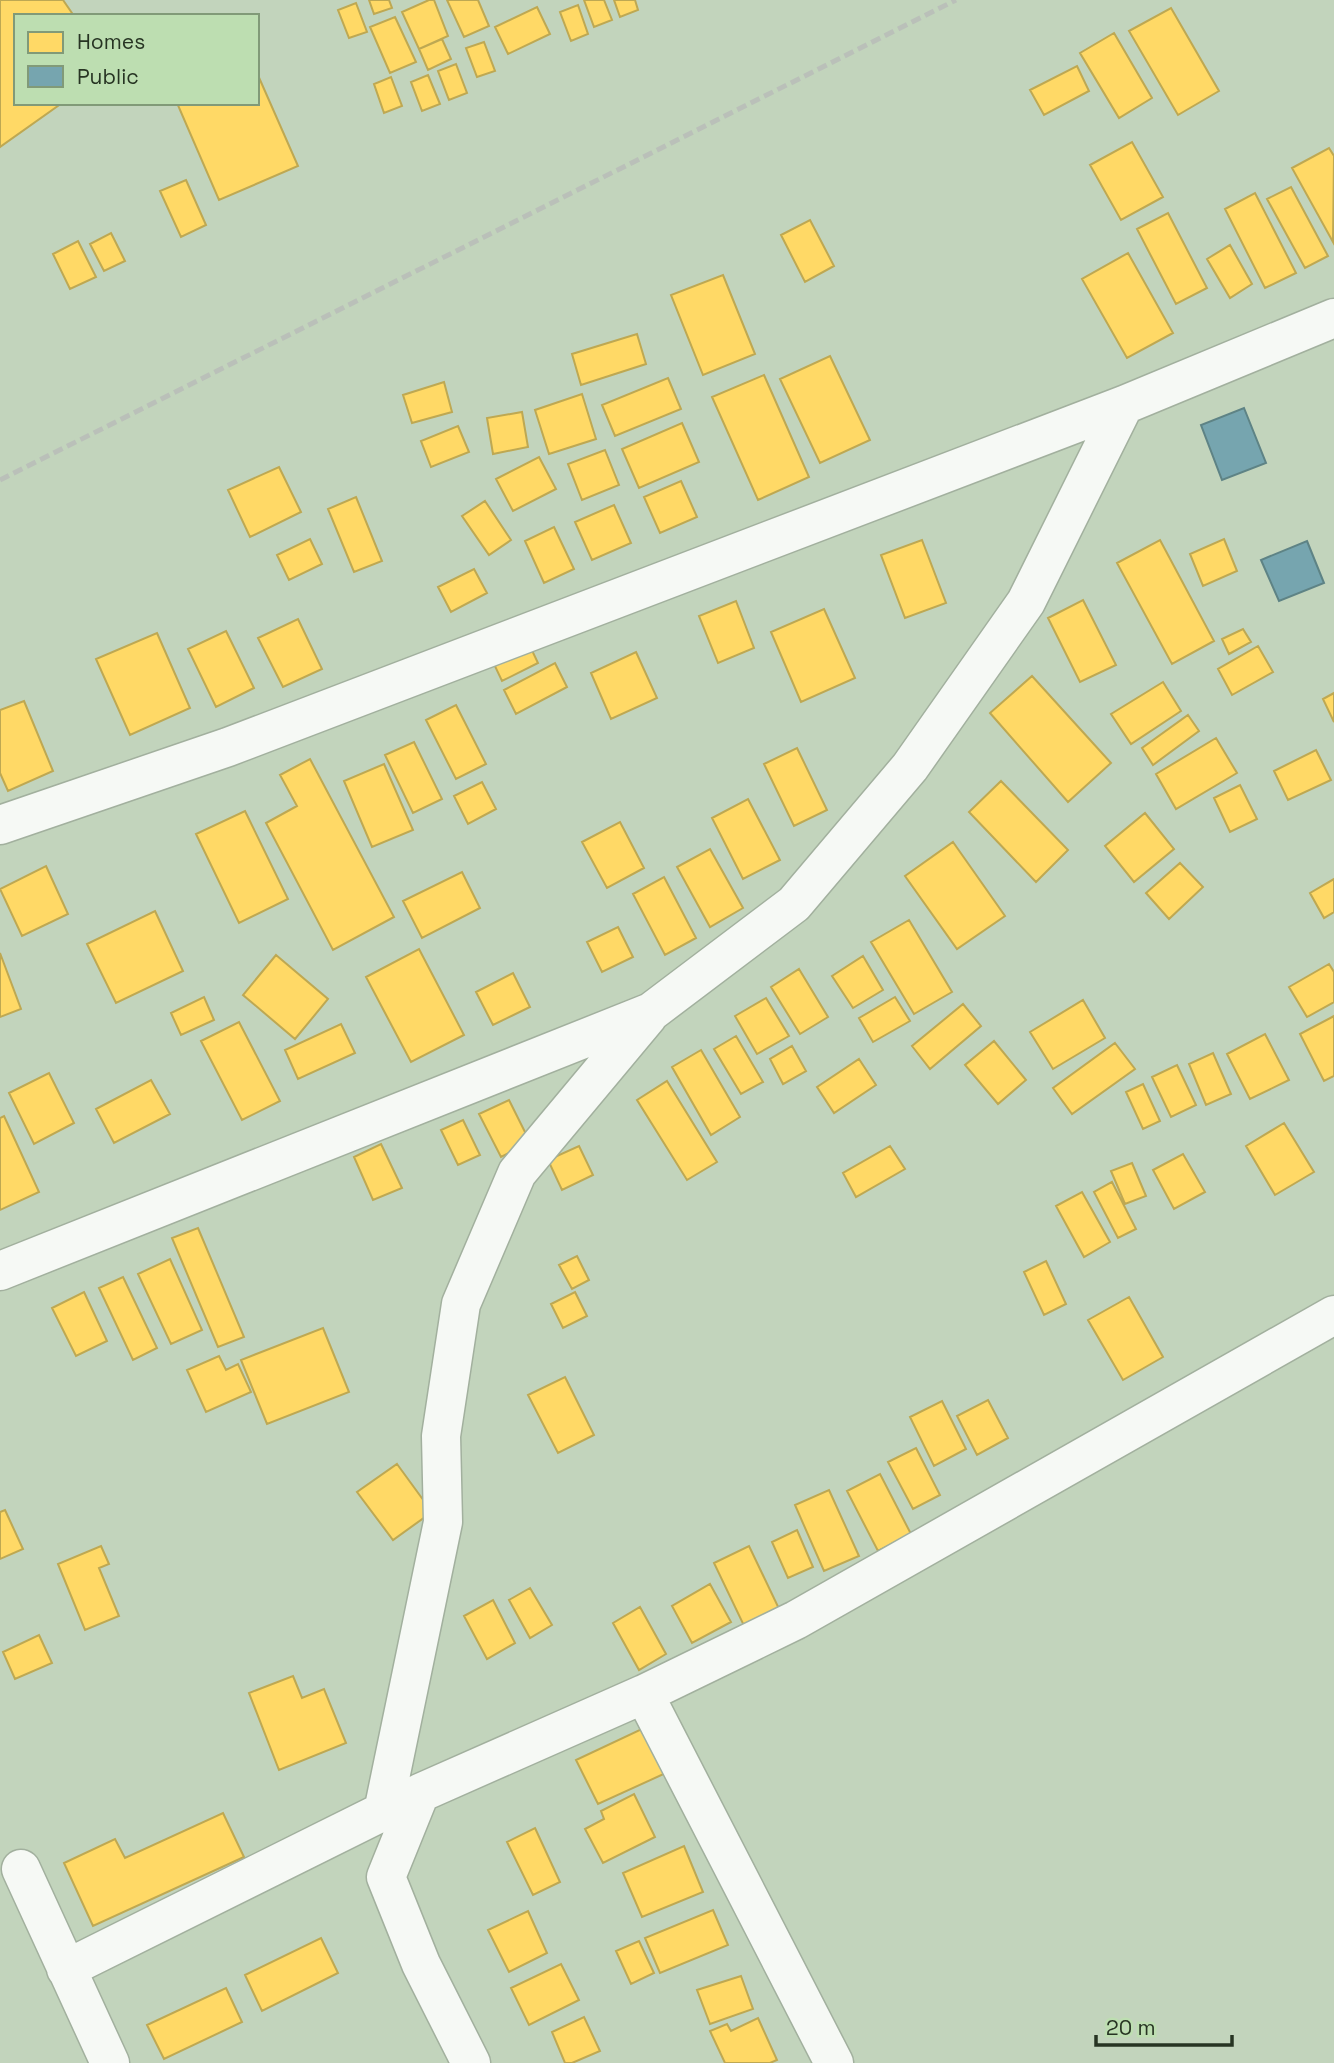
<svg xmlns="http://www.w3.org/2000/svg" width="1334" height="2063" font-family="'Space Grotesk',sans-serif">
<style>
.homes{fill:#ffd966;stroke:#bea852;stroke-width:2}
.public{fill:#76a5af;stroke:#5e8385;stroke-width:2}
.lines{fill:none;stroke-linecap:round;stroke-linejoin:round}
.minor-casing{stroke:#a2b09e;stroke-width:41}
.minor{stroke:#f6f9f5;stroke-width:38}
.rail{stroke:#bac0b9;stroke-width:5;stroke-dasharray:10 5;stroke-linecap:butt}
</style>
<rect width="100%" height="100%" fill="#c2d4bc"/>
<path class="homes" d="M0 0H63L74 16H16V103H62L0 147Z
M369 0H389L392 8 374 14Z
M429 0H434L448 36 419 49 402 12Z
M447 0H478L489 26 464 37Z
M584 0H604L612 20 594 27Z
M614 0H635L638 10 620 17Z
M356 3 367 32 349 38 338 10Z
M578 5 588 34 571 41 560 12Z
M537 7 550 34 508 54 495 27Z
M1171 8 1219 91 1178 115 1129 31Z
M395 17 416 62 390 73 370 27Z
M1114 33 1152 98 1119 118 1080 53Z
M442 39 451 59 428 70 419 49Z
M484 42 495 71 477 77 466 48Z
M456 64 467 93 449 100 438 71Z
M1077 66 1089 91 1044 115 1030 90Z
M257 73 298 166 219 200 177 103H257Z
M428 75 440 104 422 111 411 82Z
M391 77 402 106 384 113 374 84Z
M1132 142 1163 197 1121 220 1090 165Z
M1329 148 1334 156 1333 242 1292 168Z
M186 180 206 225 181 237 160 191Z
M1291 187 1328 256 1305 268 1267 199Z
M1255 193 1296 273 1265 288 1225 209Z
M1168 213 1207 288 1176 304 1137 229Z
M810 220 834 266 805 282 781 235Z
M111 233 125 261 104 271 90 244Z
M78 241 96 277 70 289 53 254Z
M1230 245 1252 284 1230 298 1207 259Z
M1128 253 1173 333 1127 358 1082 279Z
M723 275 755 354 703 375 671 295Z
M637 334 646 364 581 385 572 354Z
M830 356 870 440 820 463 780 379Z
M764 375 809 477 758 500 712 397Z
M668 378 681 409 615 436 602 405Z
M444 382 452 412 412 423 403 395Z
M582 394 596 439 549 454 535 410Z
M522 412 528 447 493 454 487 418Z
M682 423 699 462 639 488 622 449Z
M458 426 469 452 431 467 421 441Z
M605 450 619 485 582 500 568 464Z
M539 457 556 489 513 511 496 479Z
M279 467 301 512 250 537 228 490Z
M681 481 697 517 660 533 644 497Z
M356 497 382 561 354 572 328 509Z
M485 501 511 540 489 555 462 516Z
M614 505 631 543 592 560 575 522Z
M554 527 574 569 544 583 525 541Z
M310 539 322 564 289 580 277 555Z
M1224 539 1237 571 1203 586 1190 554Z
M922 540 946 603 905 618 881 555Z
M1160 540 1214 641 1172 664 1117 563Z
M474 569 487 593 451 612 438 587Z
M1083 600 1116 665 1080 682 1048 618Z
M736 601 754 648 718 663 699 616Z
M824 609 855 678 801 702 771 632Z
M298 619 322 669 283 687 258 638Z
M1243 629 1251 642 1229 654 1222 639Z
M226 631 254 688 216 707 188 649Z
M157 633 190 708 130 735 96 659Z
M529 644 538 663 502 681 493 662Z
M1258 646 1273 672 1232 695 1218 669Z
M636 652 657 698 611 719 591 673Z
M555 663 567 687 516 714 504 690Z
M1032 676 1111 763 1068 802 990 713Z
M1163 682 1181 711 1131 744 1111 714Z
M1334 693V722L1323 699Z
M24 701 53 771 8 791 0 773V710Z
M456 705 486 764 456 779 426 720Z
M1188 715 1199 731 1153 765 1142 748Z
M1216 738 1237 773 1176 809 1156 774Z
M414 742 442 799 413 813 385 755Z
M797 748 827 810 794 826 764 764Z
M1316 750 1331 780 1288 800 1274 771Z
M310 759 394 917 333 950 266 823 297 806 280 775Z
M384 764 413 830 372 847 344 781Z
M1001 781 1068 850 1036 882 969 812Z
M482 782 496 809 468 824 454 796Z
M1240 785 1257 819 1230 832 1214 798Z
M748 799 780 860 743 879 712 818Z
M245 811 288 899 239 923 196 834Z
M1145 813 1174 849 1134 882 1105 846Z
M620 822 644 868 607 888 582 842Z
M953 842 1005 916 957 949 905 876Z
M710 849 743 908 710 927 677 867Z
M1180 863 1203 887 1169 919 1146 893Z
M46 866 68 914 22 936 0 889Z
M462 872 480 908 422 938 403 901Z
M664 877 696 938 665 955 633 894Z
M1334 879V912L1324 918 1310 893Z
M155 911 183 971 116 1003 87 944Z
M909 920 952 992 914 1014 871 942Z
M618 927 633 957 602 972 587 942Z
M419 949 464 1035 411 1062 366 977Z
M0 953 21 1009 0 1017Z
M276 955 328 999 295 1039 243 995Z
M863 956 883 990 853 1008 832 976Z
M1329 964 1334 972V1002L1307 1017 1289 987Z
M799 969 828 1017 800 1034 771 987Z
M513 973 530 1007 493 1025 476 992Z
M204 997 214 1020 181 1035 171 1013Z
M895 997 910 1021 873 1042 859 1018Z
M766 998 789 1036 757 1054 735 1016Z
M1083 1000 1105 1038 1053 1069 1030 1032Z
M963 1004 981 1026 930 1069 912 1046Z
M1334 1016V1076L1324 1081 1300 1034Z
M239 1022 280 1101 242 1120 201 1041Z
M341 1024 355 1053 298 1079 285 1050Z
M1265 1034 1289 1080 1250 1099 1227 1054Z
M736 1036 763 1082 741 1094 714 1049Z
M994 1041 1026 1080 998 1104 965 1065Z
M1115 1043 1135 1069 1072 1114 1053 1088Z
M792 1046 806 1071 783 1084 770 1059Z
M701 1050 740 1117 711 1135 672 1067Z
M1213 1053 1231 1094 1206 1105 1189 1064Z
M859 1059 876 1085 834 1113 817 1087Z
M1177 1065 1196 1105 1171 1117 1152 1077Z
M49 1073 74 1123 34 1144 9 1093Z
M151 1080 170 1114 114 1143 96 1109Z
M667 1081 717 1162 687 1180 637 1100Z
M1143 1084 1160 1121 1143 1129 1126 1092Z
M509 1100 530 1142 501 1157 479 1114Z
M4 1116 39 1192 0 1210V1118Z
M463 1120 480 1155 458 1165 441 1130Z
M1284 1123 1314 1172 1275 1195 1246 1146Z
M381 1144 402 1188 373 1200 354 1157Z
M579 1146 593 1175 562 1190 548 1160Z
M890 1146 905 1169 856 1197 843 1173Z
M1183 1154 1205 1192 1174 1209 1153 1170Z
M1132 1163 1146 1196 1125 1204 1111 1171Z
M1112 1182 1136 1229 1118 1238 1094 1192Z
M1082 1192 1110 1242 1084 1257 1056 1206Z
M198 1228 244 1337 218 1347 172 1238Z
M577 1256 589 1280 572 1289 559 1265Z
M170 1259 202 1330 171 1344 138 1274Z
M1046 1261 1066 1304 1044 1315 1024 1272Z
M123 1277 157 1348 133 1360 99 1288Z
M84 1292 107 1341 76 1356 52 1308Z
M575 1292 587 1316 563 1328 551 1304Z
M1129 1297 1163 1357 1123 1380 1088 1320Z
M323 1328 349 1392 267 1424 241 1360Z
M219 1356 226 1370 238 1364 251 1392 206 1412 187 1370Z
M565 1377 594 1435 558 1453 528 1395Z
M988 1400 1008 1438 977 1455 957 1416Z
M942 1401 966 1449 934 1466 910 1417Z
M916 1448 940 1495 913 1509 888 1462Z
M397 1464 432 1512 393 1540 357 1492Z
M880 1474 911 1534 878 1551 847 1491Z
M829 1490 859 1556 824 1571 795 1505Z
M5 1510 23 1549 0 1559V1512Z
M797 1530 813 1567 788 1578 772 1542Z
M101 1546 109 1564 99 1568 119 1616 85 1630 58 1564Z
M749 1546 782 1615 747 1632 714 1563Z
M710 1584 731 1622 692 1643 672 1606Z
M530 1588 552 1625 530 1638 509 1600Z
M493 1600 515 1643 487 1659 464 1616Z
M640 1607 666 1654 639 1670 613 1623Z
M39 1635 52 1663 15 1679 3 1652Z
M293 1676 302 1698 324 1689 346 1743 279 1770 249 1693Z
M646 1727 668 1772 598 1804 576 1760Z
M634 1794 655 1837 603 1863 585 1829 604 1819 601 1811Z
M223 1813 244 1857 93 1926 64 1863 115 1839 125 1858Z
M535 1828 560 1882 533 1895 507 1842Z
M684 1846 703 1892 642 1917 623 1873Z
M713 1910 728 1945 660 1973 645 1938Z
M528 1911 547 1953 509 1972 488 1930Z
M321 1938 338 1973 262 2011 245 1975Z
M639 1941 654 1973 631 1984 616 1951Z
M561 1964 579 2000 529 2025 511 1988Z
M741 1976 753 2009 710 2024 697 1990Z
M226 1988 242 2022 164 2059 147 2025Z
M584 2017 600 2051 572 2063H565L552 2032Z
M758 2018 777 2060 770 2063H725L710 2031 727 2024 731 2031Z"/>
<path class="public" d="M1244 408 1266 463 1222 480 1201 425Z
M1307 541 1324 583 1279 601 1261 560Z"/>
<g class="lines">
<defs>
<path id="minor" d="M0 825 228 747 1124 405 1334 318
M0 1271 651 1012 794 904 910 767 1026 602 1124 405
M644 1694 834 2063
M420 1793 386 1877 421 1964 471 2063
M383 1812 443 1522 441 1436 461 1304 517 1173 648 1016
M21 1869 110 2063
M66 1969 420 1793 644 1694 796 1620 1334 1315"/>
</defs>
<use href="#minor" class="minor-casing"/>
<use href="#minor" class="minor"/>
<path class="rail" d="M0 480 956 0"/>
</g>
<rect x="14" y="14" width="245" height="91" fill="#bddeb1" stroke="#819a78" stroke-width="2"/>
<rect x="28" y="32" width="35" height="21" fill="#ffd966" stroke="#819a78" stroke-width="2"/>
<text x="77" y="49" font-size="21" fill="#273423">Homes</text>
<rect x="28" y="66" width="35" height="21" fill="#76a5af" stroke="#819a78" stroke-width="2"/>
<text x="77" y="84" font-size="21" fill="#273423">Public</text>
<path d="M1096 2035v10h136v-10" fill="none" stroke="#273423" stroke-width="3.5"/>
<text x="1106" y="2035" font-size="21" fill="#273423" stroke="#bddeb1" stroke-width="5" paint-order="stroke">20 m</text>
</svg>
